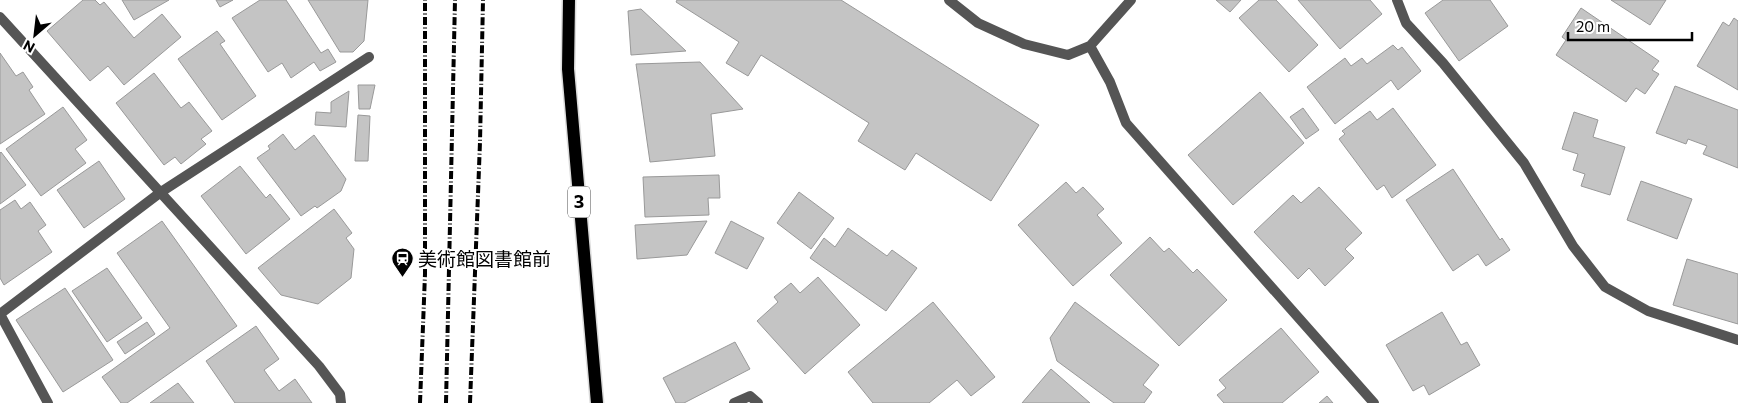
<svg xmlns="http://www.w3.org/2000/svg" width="1738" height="403" font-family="Commissioner,'Noto Sans JP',sans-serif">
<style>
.building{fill:#c4c4c4;stroke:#999}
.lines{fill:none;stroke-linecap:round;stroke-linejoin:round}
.primary-casing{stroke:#dbdbdb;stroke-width:15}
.minor{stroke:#555;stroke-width:10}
.primary{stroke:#000;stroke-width:12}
.rail{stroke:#000;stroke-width:4;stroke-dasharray:8 2.5 1 2.5;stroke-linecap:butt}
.labels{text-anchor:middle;stroke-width:4;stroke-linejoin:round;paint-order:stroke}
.shield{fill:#fff;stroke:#4c4c4c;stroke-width:1}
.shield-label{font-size:18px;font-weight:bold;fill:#000}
.poi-label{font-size:19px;fill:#000;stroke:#fff;text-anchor:start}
</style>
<rect width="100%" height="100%" fill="#fff"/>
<path class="building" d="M83 0H95L100 5 104 2 134 38 162 14 181 37 124 85 108 66 90 81 47 31Z
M122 0H169L134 20Z
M216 0H233L220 7Z
M260 0H286L321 53 328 49 336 62 320 71 314 62 291 78 282 63 268 72 232 18Z
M308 0H368L364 41 353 52H340Z
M677 0H841L1039 125 991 201 916 153 905 170 858 141 869 123 761 55 748 76 726 63 739 42 676 2Z
M1216 0H1241L1230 12Z
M1259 0H1276L1318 45 1289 72 1239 18Z
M1298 0H1370L1382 14 1340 49Z
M1443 0H1490L1508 26 1459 61 1425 13Z
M1611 0H1666L1650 25Z
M1581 8 1659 61 1652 70 1659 74 1645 94 1636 88 1626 102 1556 55 1566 40 1562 37Z
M641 9 686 51 631 55 628 11Z
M1734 18 1738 21V90L1697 66 1723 22 1729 26Z
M217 31 225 41 220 44 256 96 222 120 178 59Z
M1393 45 1398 50 1402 47 1421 71 1398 90 1391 80 1335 124 1307 87 1345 58 1351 66 1362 58 1367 64Z
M0 53 16 76 23 72 33 87 29 90 45 114 0 144Z
M700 62 743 109 711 114 715 156 650 162 636 64Z
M154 73 181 108 189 102 212 131 201 139 206 144 181 164 175 157 164 165 116 103Z
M358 85H375L370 109H359Z
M1675 86 1738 110V168L1703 154 1707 146 1688 139 1686 144 1656 133Z
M349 91 346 127 315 125 316 112 331 113V102Z
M1260 92 1304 143 1233 205 1188 155Z
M63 107 87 140 75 149 86 163 41 196 6 149Z
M1303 108 1319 130 1306 139 1290 117Z
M1393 108 1436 165 1392 198 1384 185 1377 190 1339 139 1345 134 1342 131 1370 111 1377 120Z
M1574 112 1598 120 1593 137 1625 147 1610 195 1581 186 1585 174 1573 170 1578 154 1562 149Z
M358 115 370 116 368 161H355Z
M283 134 295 150 314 135 346 179 341 191 317 208 315 206 301 216 257 158 270 149 268 146Z
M1 152 26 185 0 204V153Z
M99 161 125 199 84 228 57 190Z
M240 166 266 198 270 194 290 219 246 254 201 196Z
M1453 169 1500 240 1502 238 1510 250 1486 266 1478 254 1453 271 1406 200Z
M719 175 720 198H708L709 215 645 217 643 177Z
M1641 181 1692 199 1677 239 1627 220Z
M1066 182 1076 193 1083 187 1104 209 1097 215 1122 243 1073 286 1018 225Z
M1319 187 1362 233 1345 249 1354 258 1325 286 1309 268 1298 279 1254 232 1293 195 1301 203Z
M799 192 834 218 811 249 777 223Z
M15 200 21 209 30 202 46 225 38 231 52 252 4 285 0 278V210Z
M334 209 352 233 346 238 354 249 351 278 318 304 281 295 258 268Z
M162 221 237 326 127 403H121L102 377 170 328 117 253Z
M707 221 687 255 637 259 635 225Z
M731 221 764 238 747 269 715 253Z
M848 228 887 256 892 250 917 268 886 311 810 258 824 238 835 247Z
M1150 237 1164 252 1169 248 1193 273 1197 269 1227 300 1179 346 1110 275Z
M1687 259 1738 274V324L1673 305Z
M107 268 142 318 107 342 72 291Z
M818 277 860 325 805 374 757 321 778 302 774 297 791 283 800 293Z
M65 288 113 360 63 392 16 320Z
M933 302 995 377 971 396 957 380 929 403H873L848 372Z
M1075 302 1159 365 1143 385 1152 392 1144 403H1114L1057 361 1050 338Z
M1442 312 1461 345 1467 342 1480 365 1429 395 1424 385 1413 391 1386 345Z
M147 322 155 334 125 354 117 342Z
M256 326 279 359 264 370 279 391 295 379 312 403H235L206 361Z
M1281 328 1319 372 1282 403H1224L1217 395 1226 388 1219 380Z
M735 342 750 369 684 403H676L663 378Z
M1051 369 1090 403H1022Z
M178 383 194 403H150Z
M1327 396 1333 403H1319Z"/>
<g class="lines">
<defs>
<path id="primary" d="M569 0 568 69 597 403"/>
</defs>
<use href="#primary" class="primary-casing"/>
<path class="minor" d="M949 0 978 23 1024 44 1068 55 1090 46 1131 0
M1397 0 1406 23 1443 63 1524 163 1573 246 1605 287 1648 311 1738 340
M0 17 319 366 340 394 341 403
M1090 46 1110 82 1126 123 1374 403
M0 314 161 192 369 57
M0 314 48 403
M734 403 750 396 758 403"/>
<use href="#primary" class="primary"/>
<path class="rail" d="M420 403 425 274V0
M446 403 455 0
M470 403 480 142 483 0"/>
</g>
<defs>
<symbol id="station-pin" viewBox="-11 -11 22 30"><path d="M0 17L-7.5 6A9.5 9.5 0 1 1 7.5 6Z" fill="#000" stroke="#fff"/><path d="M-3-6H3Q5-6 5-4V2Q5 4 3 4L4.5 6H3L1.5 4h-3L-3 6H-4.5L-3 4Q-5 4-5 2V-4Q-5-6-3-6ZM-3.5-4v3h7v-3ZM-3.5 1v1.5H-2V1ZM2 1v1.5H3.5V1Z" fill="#fff"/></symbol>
</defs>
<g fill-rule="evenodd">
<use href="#station-pin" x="390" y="246" width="25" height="34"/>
</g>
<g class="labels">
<rect class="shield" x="568" y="186.5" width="22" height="31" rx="4"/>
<g class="shield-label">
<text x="579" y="208">3</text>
</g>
<g class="poi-label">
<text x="418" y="266">美術館図書館前</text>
</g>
</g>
<g transform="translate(35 35) rotate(208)" stroke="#ffffff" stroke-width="4" paint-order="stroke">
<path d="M0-4L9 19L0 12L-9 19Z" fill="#000000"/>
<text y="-8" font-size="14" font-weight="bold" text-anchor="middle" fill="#000000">N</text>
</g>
<path d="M1568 32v8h124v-8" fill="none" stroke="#000000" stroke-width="2.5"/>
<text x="1576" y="32" font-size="15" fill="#000000" stroke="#ffffff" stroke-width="4" paint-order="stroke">20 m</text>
</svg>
